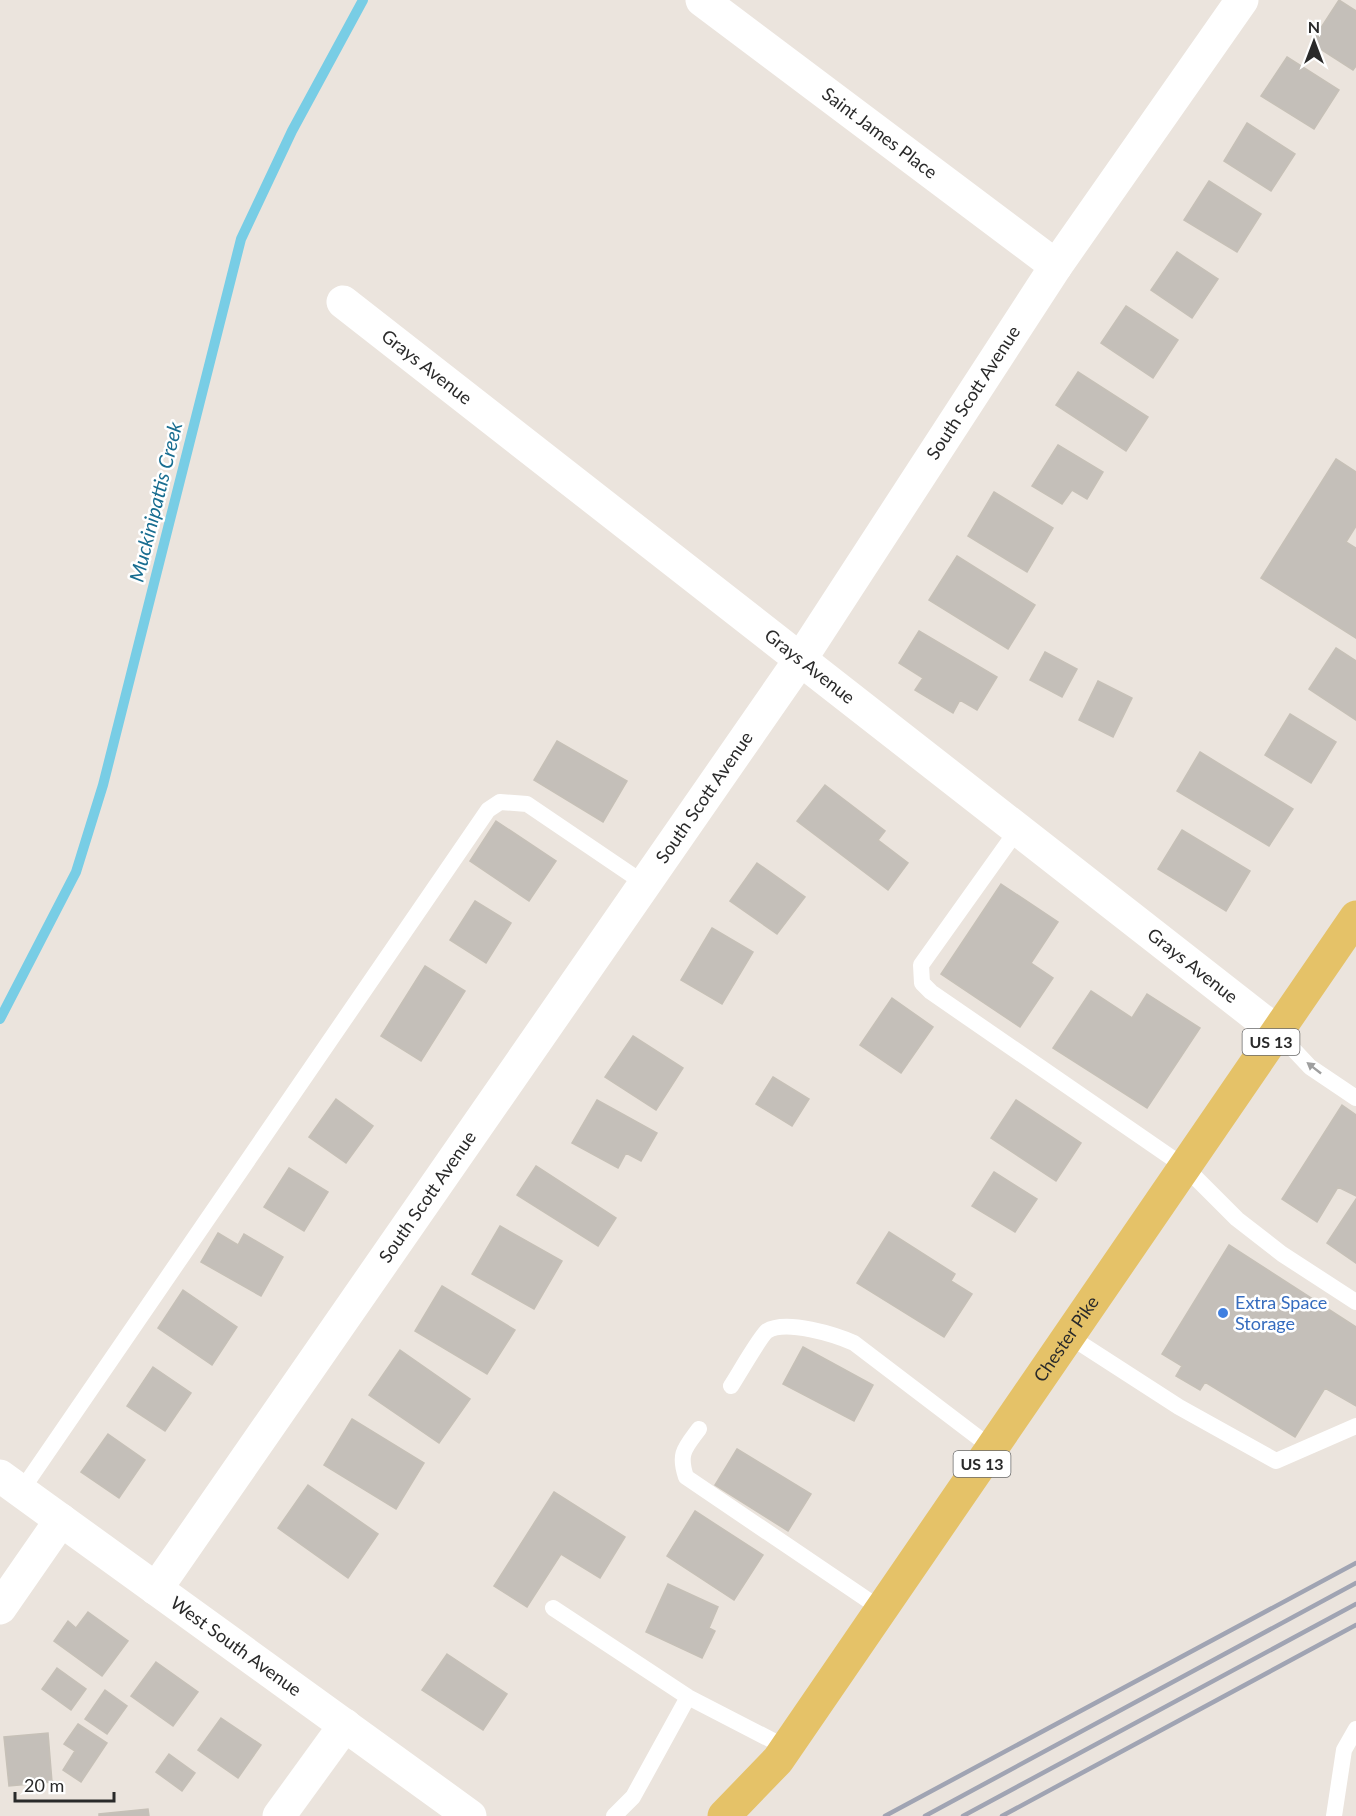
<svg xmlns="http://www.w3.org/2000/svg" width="1356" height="1816" font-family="Lato,sans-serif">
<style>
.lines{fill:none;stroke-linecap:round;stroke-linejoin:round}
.stream{stroke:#78cde5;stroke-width:10}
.building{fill:#c4bfb9;stroke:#c6c0b7;stroke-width:1.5}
.lane{stroke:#fff;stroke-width:16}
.street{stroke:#fff;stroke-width:33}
.secondary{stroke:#fff;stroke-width:33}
.primary{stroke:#e5c268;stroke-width:33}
.rail{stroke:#a0a4b3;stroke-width:4.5}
.oneway{fill:#9f9f9f}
.shop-dot{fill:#3f7fe0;stroke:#fff;stroke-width:2}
.labels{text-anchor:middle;stroke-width:5;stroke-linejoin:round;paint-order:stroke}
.shield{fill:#fff;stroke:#6a6a6a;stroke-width:1.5}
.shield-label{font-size:16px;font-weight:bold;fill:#2a2a2a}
.street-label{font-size:18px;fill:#2a2a2a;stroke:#fff}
.shop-label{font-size:18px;fill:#366cbe;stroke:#fff;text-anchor:start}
.water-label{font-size:20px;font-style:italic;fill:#186d90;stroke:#fff}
</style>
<rect width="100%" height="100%" fill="#ebe4dd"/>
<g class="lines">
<path class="stream" d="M0 1019 76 872 103 785 241 239 292 131 363 0"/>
</g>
<path class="building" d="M1339 0 1356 11V66L1353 70 1311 43Z
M1287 57 1339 90 1314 129 1261 96Z
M1247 123 1295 154 1271 191 1224 161Z
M1209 181 1261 214 1237 252 1184 220Z
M1177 252 1218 279 1192 318 1151 290Z
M1126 306 1178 340 1153 378 1101 343Z
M1078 372 1148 417 1126 451 1056 405Z
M1058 445 1103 472 1087 499 1072 490 1062 504 1032 486Z
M1336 459 1356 472V526L1346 542 1356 548V638L1261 578Z
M994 492 1053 528 1027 572 968 536Z
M957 556 1035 605 1008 649 929 600Z
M919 631 997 677 977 710 960 700 953 713 915 690 923 678 899 663Z
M1336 648 1356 661V720L1309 689Z
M1045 652 1077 669 1062 697 1030 680Z
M1098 681 1132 698 1113 737 1079 720Z
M1290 714 1336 742 1311 783 1265 755Z
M557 741 627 781 603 822 534 780Z
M1200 752 1293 809 1269 846 1177 791Z
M825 785 885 831 878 840 908 863 888 890 797 821Z
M496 821 556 861 529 901 470 861Z
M1182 830 1250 871 1226 911 1158 869Z
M757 863 805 897 777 934 730 901Z
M1001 884 1058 922 1031 963 1053 978 1020 1027 941 974Z
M475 901 511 923 486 963 450 940Z
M712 928 753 952 722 1004 681 980Z
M425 966 465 991 421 1061 381 1036Z
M1091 991 1132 1018 1147 994 1200 1028 1147 1108 1053 1048Z
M892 998 933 1027 901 1073 860 1045Z
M633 1036 683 1068 656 1110 605 1077Z
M773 1077 809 1099 792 1126 756 1104Z
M336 1099 373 1126 346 1163 309 1137Z
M597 1100 657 1133 641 1161 626 1153 618 1168 572 1143Z
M1016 1100 1081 1143 1056 1181 991 1138Z
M1342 1105 1356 1115V1196L1338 1187 1317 1222 1282 1199Z
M536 1166 616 1218 598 1246 517 1195Z
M289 1168 328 1192 304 1231 264 1207Z
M994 1172 1037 1199 1015 1232 972 1206Z
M1356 1199V1263L1327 1243Z
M500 1226 562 1261 534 1309 472 1274Z
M889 1232 955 1274 951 1281 972 1294 944 1337 857 1283Z
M218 1233 238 1245 244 1234 283 1257 261 1296 201 1262Z
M1229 1245 1356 1327V1406L1325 1388 1295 1437 1205 1382 1200 1390 1176 1376 1182 1366 1162 1354Z
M442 1286 515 1330 487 1374 415 1331Z
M183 1290 237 1327 212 1365 158 1328Z
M803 1347 873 1385 854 1421 783 1384Z
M400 1350 470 1399 439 1443 369 1395Z
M153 1367 191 1393 165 1431 127 1406Z
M352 1419 424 1463 396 1509 324 1465Z
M108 1434 145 1460 119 1498 81 1472Z
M737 1449 811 1494 788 1531 715 1485Z
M308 1485 378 1534 348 1578 278 1528Z
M554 1492 625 1537 600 1578 561 1554 527 1607 494 1586Z
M695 1511 763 1555 734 1600 667 1556Z
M668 1584 718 1607 709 1628 715 1631 702 1658 646 1632Z
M88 1612 128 1641 102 1676 54 1641 68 1621 76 1628Z
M447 1654 507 1694 483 1730 422 1690Z
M156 1662 198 1692 173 1726 131 1696Z
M57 1668 86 1689 71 1710 42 1689Z
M105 1690 127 1706 107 1734 85 1719Z
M221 1718 261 1745 238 1778 198 1750Z
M78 1724 107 1743 81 1782 63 1770 75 1751 64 1744Z
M48 1733 52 1782 9 1786 4 1737Z
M169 1754 195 1773 182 1791 156 1772Z
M148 1809 149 1816H99V1814Z"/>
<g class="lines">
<path class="lane" d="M1018 829 921 965 922 983 931 992 1185 1167 1237 1219 1282 1254 1356 1302
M1277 1032 1310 1067 1356 1098
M1069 1336 1179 1407 1276 1461 1356 1426
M731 1386C737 1377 761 1335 767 1331 786 1319 836 1335 854 1343L992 1448
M699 1429C685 1448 678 1453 686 1477L881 1609
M21 1491 488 810 500 802 527 804 645 884
M553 1608 688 1697 787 1748
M614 1816 633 1797 688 1697
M1334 1816 1344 1750 1356 1729"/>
<g class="street">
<path id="s1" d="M702 0 1056 266"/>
<path id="s2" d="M343 302 1277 1032"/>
<path id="s3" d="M156 1589 800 660 1056 266 1242 0"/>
<path d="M0 1608 61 1520"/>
<path d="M279 1816 345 1725"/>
</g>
<path class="secondary" id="s4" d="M0 1476 470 1816"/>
<path class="primary" id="s5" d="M724 1816 778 1760 1356 917"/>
<path class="rail" d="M885 1816 1356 1563
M925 1816 1356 1583
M963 1816 1356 1604
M1002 1816 1356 1625"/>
</g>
<defs><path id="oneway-solid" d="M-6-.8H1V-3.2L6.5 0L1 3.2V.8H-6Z" transform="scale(1.5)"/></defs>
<use class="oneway" href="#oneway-solid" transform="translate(1314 1068) rotate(-142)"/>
<circle class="shop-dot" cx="1223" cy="1313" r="6"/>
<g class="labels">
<g class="shield">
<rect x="1242.5" y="1029" width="57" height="26" rx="4.5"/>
<rect x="953.5" y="1451" width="57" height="26" rx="4.5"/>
</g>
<g class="shield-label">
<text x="1271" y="1048">US 13</text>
<text x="982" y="1470">US 13</text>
</g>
<g class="street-label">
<text dy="6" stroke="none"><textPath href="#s1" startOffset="222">Saint James Place</textPath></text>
<text dy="6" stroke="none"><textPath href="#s2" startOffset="106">Grays Avenue</textPath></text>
<text dy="6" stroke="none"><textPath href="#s3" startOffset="1449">South Scott Avenue</textPath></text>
<text dy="6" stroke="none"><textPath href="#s2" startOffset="592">Grays Avenue</textPath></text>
<text dy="6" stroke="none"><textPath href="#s3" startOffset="963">South Scott Avenue</textPath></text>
<text dy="6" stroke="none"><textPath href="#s2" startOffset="1078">Grays Avenue</textPath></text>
<text dy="6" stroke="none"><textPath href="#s3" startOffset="477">South Scott Avenue</textPath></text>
<text dy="6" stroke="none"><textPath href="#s5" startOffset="588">Chester Pike</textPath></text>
<text dy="6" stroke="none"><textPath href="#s4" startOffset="291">West South Avenue</textPath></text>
</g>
<g class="shop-label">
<text x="1235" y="1309">Extra Space<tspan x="1235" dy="21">Storage</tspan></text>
</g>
<g class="water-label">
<text transform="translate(156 502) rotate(-76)" y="7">Muckinipattis Creek</text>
</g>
</g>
<g transform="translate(1314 42)" stroke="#ffffff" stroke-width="4.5" paint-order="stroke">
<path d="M0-4.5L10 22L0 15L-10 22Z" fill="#2a2a2a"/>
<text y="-9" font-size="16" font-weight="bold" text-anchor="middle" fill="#2a2a2a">N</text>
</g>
<path d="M15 1792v9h99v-9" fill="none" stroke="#2a2a2a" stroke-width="3"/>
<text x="24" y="1792" font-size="18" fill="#2a2a2a" stroke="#ffffff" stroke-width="4.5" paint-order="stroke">20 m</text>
</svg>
